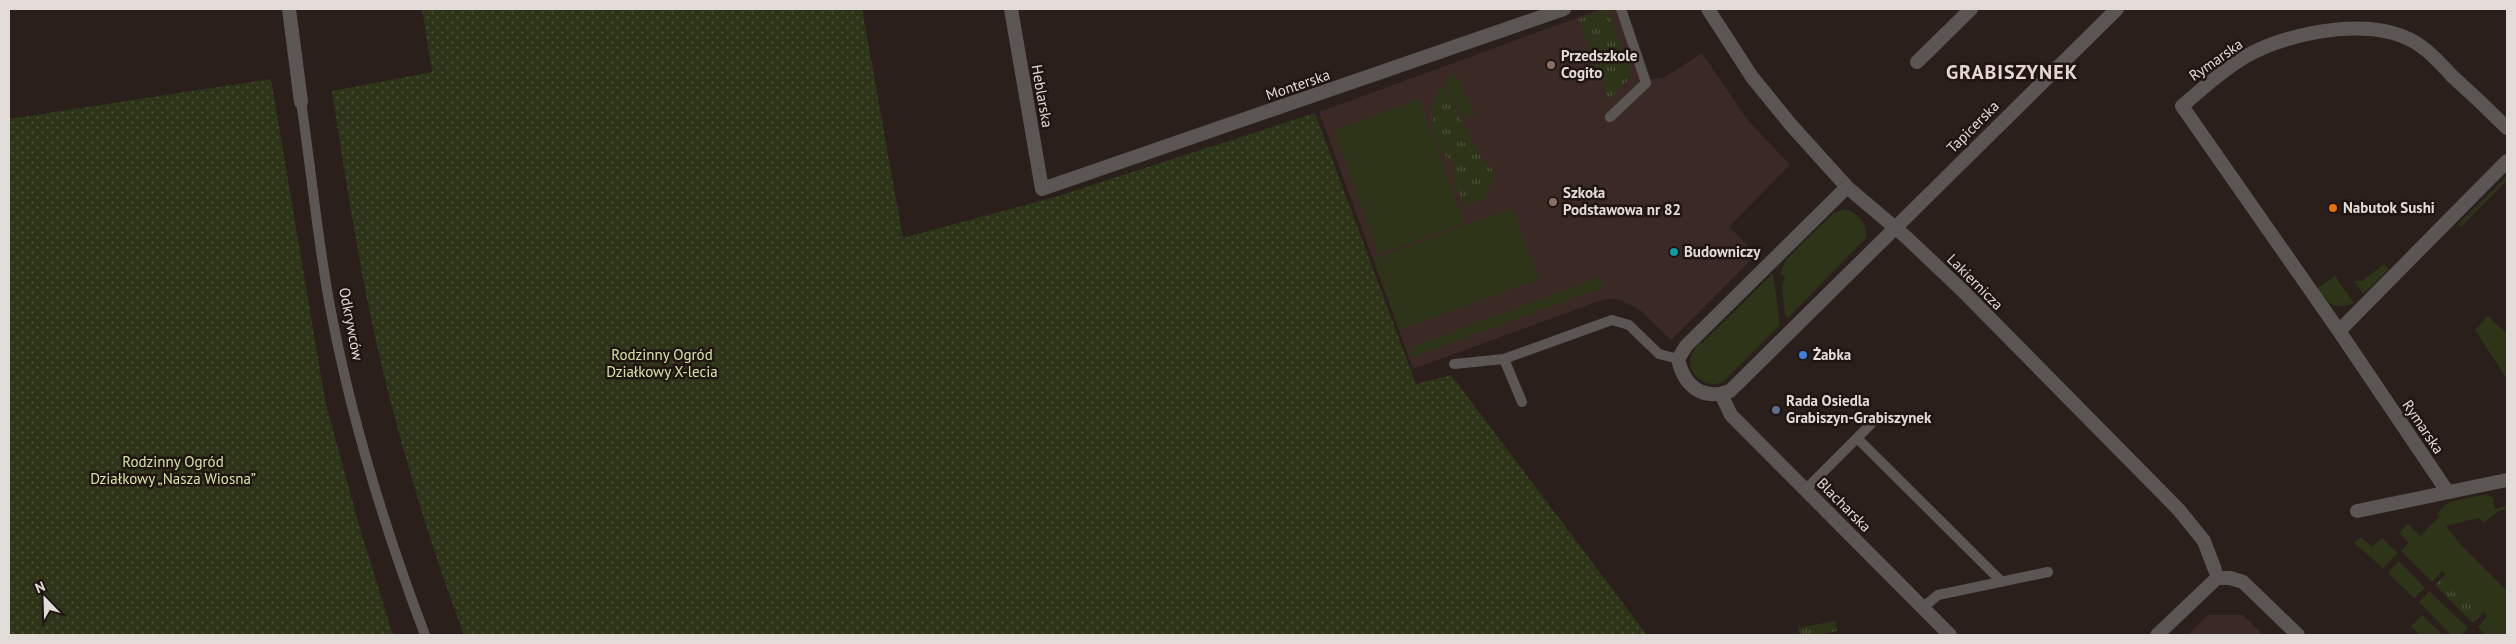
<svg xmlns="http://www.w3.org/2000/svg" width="2516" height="644" font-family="'PT Sans',sans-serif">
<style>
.built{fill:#3a2924}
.grass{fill:#2e3418}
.park{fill:url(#park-tufts)}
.garden{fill:url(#garden-dots)}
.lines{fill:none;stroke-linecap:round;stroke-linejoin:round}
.service{stroke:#5b5554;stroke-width:10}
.minor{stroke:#5b5554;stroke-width:14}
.education-dot{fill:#8d6e63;stroke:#201511;stroke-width:2}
.food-dot{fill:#e8710a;stroke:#201511;stroke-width:2}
.culture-dot{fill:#0f9aa8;stroke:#201511;stroke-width:2}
.shop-dot{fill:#3f7fe0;stroke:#201511;stroke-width:2}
.service-dot{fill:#5c6f8a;stroke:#201511;stroke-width:2}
.labels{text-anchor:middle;stroke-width:5;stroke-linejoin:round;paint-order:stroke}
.poi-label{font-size:15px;font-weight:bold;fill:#e2dbd8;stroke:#201511;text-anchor:start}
.street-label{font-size:15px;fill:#e2dbd8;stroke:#201511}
.park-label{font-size:15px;fill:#d7e6a7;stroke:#201511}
.district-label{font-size:20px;font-weight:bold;letter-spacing:1px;fill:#e5d6d0;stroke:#201511}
</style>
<defs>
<pattern id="park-tufts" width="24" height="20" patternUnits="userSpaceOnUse" patternTransform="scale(1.25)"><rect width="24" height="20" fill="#2e3418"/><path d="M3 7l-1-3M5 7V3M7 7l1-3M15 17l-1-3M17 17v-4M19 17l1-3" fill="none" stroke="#4c5139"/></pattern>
<pattern id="garden-dots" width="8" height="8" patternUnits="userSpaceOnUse" patternTransform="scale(1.25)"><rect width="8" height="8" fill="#2e3418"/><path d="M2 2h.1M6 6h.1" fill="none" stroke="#4c5139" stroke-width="1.8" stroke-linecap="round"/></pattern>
</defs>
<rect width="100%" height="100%" fill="#2a1f1b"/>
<path class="built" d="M1601 9H1627L1651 79 1663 78 1702 53 1747 119 1790 165 1729 227 1757 254 1671 340 1639 309 1617 299H1605L1413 369 1319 112Z
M2208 615H2243L2263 635H2188Z"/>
<path class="grass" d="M1455 74 1476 115 1463 117 1444 80Z
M1419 99 1464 223 1379 254 1334 131Z
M2505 178 2507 180 2461 227 2458 224Z
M1512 208 1539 279 1400 330 1374 259Z
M1845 209C1859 214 1867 223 1866 238L1788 318 1785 315 1782 286 1785 277 1781 273 1785 261 1815 231 1834 213Z
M2384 264 2389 269 2363 294 2354 281H2362Z
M1773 273 1780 325 1724 381C1711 390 1689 378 1690 361 1690 355 1695 349 1699 343L1701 344Z
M2335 276 2354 303C2335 311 2327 303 2316 289Z
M1600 277 1604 287 1413 357 1409 348Z
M2488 316 2507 334V379L2475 330Z
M2487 494 2493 498 2495 509 2507 506V509L2499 511 2483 523 2479 518 2446 526 2461 545 2507 591V635H2486L2478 627 2487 616 2442 571 2432 582 2401 551 2409 543 2399 533 2408 524 2421 536 2439 516 2437 514 2445 505 2454 501Z
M2361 537 2372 547 2382 538 2398 553 2383 568 2354 543Z
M2399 561 2425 588 2414 598 2388 573Z
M2429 591 2468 628 2461 635H2451L2419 602Z
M2422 615 2443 635H2420L2411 626Z"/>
<path class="park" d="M1607 9 1631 72 1628 80 1609 100 1578 19Z
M1444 88C1455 98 1456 109 1462 122 1471 141 1481 160 1496 173L1484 199 1466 205C1456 194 1452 178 1454 163 1431 147 1426 114 1438 89Z
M2446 574 2484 612 2473 623 2435 585Z
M1835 621 1837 631 1819 635H1800L1798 628Z"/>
<path class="garden" d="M422 9H862L903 238 1055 197 1315 113 1416 384 1451 375 1647 635H464C431 547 403 455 381 363 360 274 346 182 332 91L432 72Z
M271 79 325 400 358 522 393 635H9V119Z"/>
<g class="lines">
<path class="service" d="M301 102C311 168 317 235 329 301 350 415 384 527 425 635
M1610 117 1646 83 1621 9
M1504 359 1522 402
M1454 364 1504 359 1612 320 1629 325 1659 354 1678 359
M1857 438 1871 424
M1806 489 1857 438 2002 582
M1922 608 1938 595 2048 572"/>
<path class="minor" d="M289 9 301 102
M1011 9 1042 189 1564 9
M1708 9 1752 77 1791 125 1847 187 1906 237 1964 292 2179 510 2204 541 2215 570
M1917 62 1971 9
M1847 187 1686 346 1678 359C1684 386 1702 401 1730 391L2117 9
M2339 331 2507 161
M1721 394 1731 415 1950 635
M2447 491 2339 331 2182 106C2203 88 2224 69 2248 55 2292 31 2378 14 2422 47 2433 55 2443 66 2452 76 2471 93 2489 110 2507 128
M2357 511 2507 480
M2157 635 2217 578H2230L2243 582 2298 635"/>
</g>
<g class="education-dot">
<circle cx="1551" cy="65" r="5"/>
<circle cx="1553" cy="202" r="5"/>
</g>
<circle class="food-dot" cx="2333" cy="208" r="5"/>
<circle class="culture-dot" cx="1674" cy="252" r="5"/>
<circle class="shop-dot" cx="1803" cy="355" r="5"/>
<circle class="service-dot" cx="1776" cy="410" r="5"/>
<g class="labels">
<g class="poi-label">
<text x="1561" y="61">Przedszkole<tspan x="1561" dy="17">Cogito</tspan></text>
<text x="1563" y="198">Szkoła<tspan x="1563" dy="17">Podstawowa nr 82</tspan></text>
<text x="2343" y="213">Nabutok Sushi</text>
<text x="1684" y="257">Budowniczy</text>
<text x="1813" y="360">Żabka</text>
<text x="1786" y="406">Rada Osiedla<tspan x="1786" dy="17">Grabiszyn-Grabiszynek</tspan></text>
</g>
<g class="street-label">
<text transform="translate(2216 60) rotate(-35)" y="5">Rymarska</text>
<text transform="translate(1298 85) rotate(-19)" y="5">Monterska</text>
<text transform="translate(1042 96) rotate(80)" y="5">Heblarska</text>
<text transform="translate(1973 127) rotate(-45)" y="5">Tapicerska</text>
<text transform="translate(1975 282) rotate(45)" y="5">Lakiernicza</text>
<text transform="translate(351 324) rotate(79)" y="5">Odkrywców</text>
<text transform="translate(2423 427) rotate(56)" y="5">Rymarska</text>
<text transform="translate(1844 505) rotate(45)" y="5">Blacharska</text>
</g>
<g class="park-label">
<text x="662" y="360">Rodzinny Ogród<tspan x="662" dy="17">Działkowy X-lecia</tspan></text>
<text x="173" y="467">Rodzinny Ogród<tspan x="173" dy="17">Działkowy „Nasza Wiosna”</tspan></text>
</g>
<g class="district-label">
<text x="2012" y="79">GRABISZYNEK</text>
</g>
</g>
<rect width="2516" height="644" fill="none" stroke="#e2dbd8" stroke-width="20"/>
<g transform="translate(45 599) rotate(337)" stroke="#201511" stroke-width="4" paint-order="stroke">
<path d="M0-4L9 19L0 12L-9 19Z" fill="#e2dbd8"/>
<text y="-8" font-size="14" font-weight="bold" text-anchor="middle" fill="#e2dbd8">N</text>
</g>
</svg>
